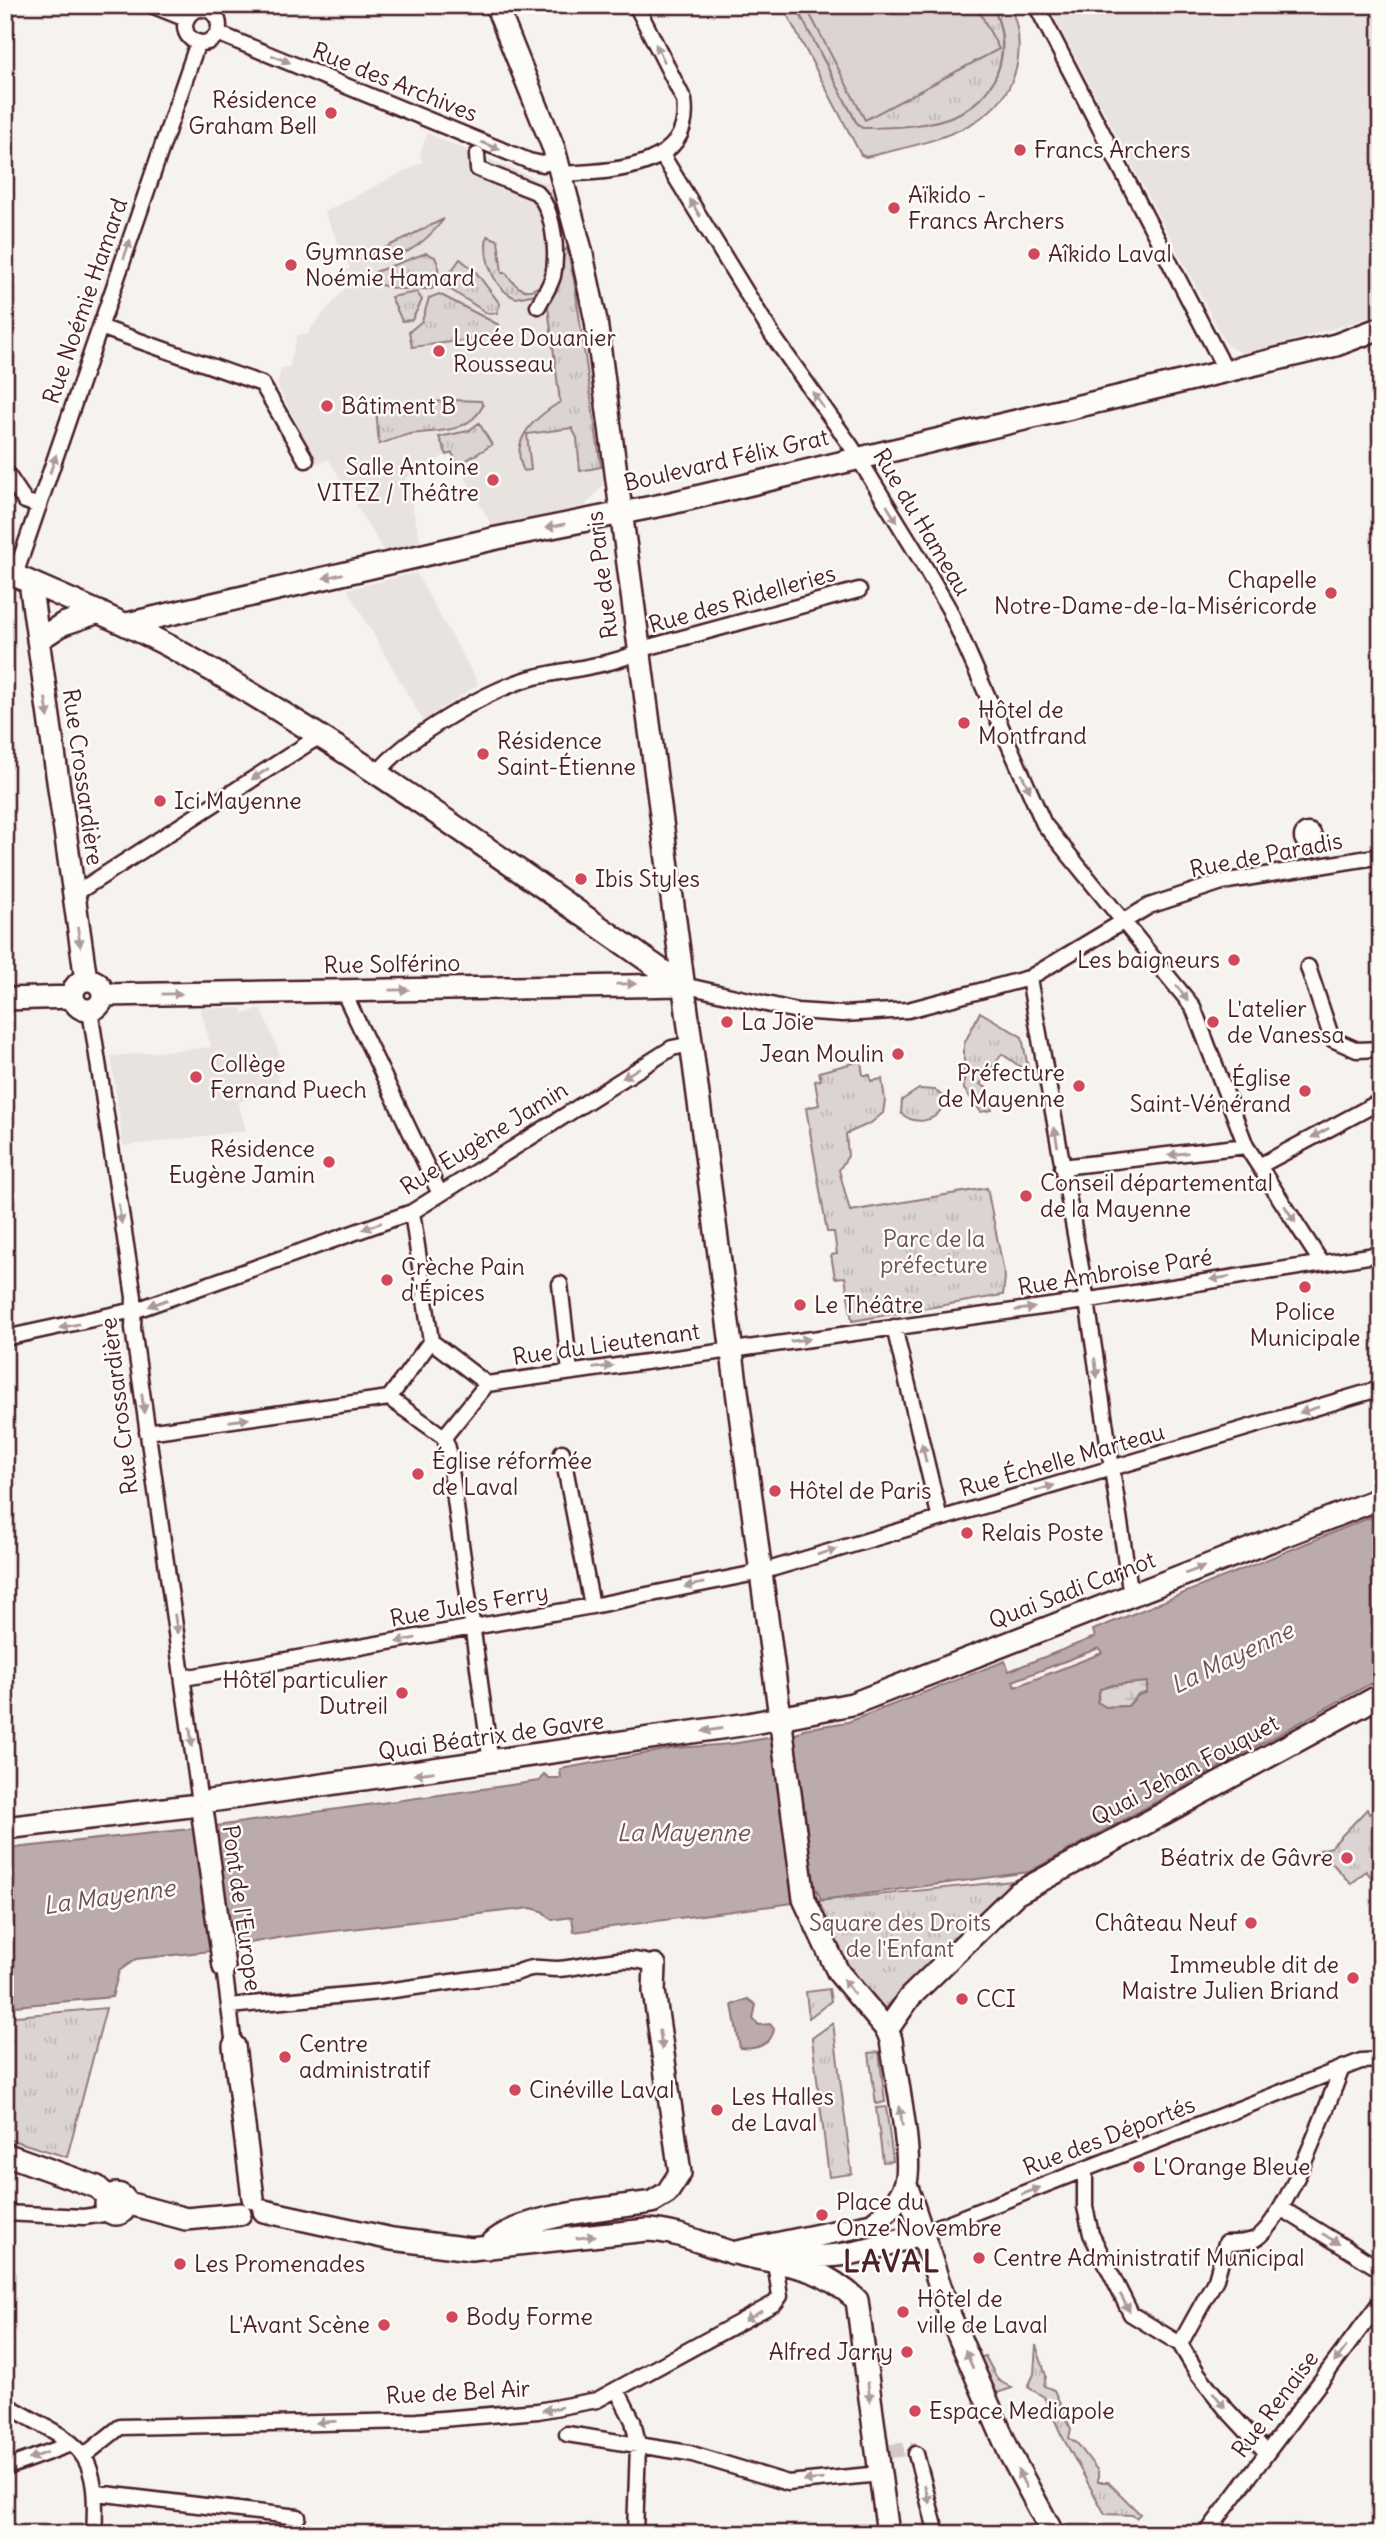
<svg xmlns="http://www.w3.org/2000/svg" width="1386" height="2539" font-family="Delius,sans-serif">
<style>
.built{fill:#e9e3e0}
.grass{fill:url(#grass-tufts);stroke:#937a7e;stroke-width:2}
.wetland{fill:url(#wetland-marsh);stroke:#937a7e;stroke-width:2}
.pitch{fill:#dcd4d2;stroke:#937a7e;stroke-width:2}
.water{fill:#bbabac;stroke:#8e7378;stroke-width:2;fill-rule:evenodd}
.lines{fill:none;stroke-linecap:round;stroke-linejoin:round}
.street-tunnel{stroke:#d4c9c8;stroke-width:14;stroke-dasharray:14 7;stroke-linecap:butt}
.street-casing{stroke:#4a1f2b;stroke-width:19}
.secondary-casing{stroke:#4a1f2b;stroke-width:26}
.street{stroke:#fdfcf7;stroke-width:14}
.secondary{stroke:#fdfcf7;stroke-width:21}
.oneway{fill:#ac999b}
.poi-dot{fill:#d1495b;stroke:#fdfcf7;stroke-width:2.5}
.labels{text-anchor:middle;stroke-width:5;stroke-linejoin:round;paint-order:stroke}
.street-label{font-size:23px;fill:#4a1f2b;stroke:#fdfcf7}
.poi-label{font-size:23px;fill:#4a1f2b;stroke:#fdfcf7;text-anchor:start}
.park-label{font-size:23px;fill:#6e4c55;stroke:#fdfcf7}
.water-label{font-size:24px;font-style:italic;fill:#725058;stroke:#fdfcf7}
.district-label{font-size:30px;font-weight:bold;letter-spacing:2px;fill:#4a1f2b;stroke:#fdfcf7}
</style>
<defs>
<pattern id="grass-tufts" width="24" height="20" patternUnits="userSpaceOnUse" patternTransform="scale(1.75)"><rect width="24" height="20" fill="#dcd4d2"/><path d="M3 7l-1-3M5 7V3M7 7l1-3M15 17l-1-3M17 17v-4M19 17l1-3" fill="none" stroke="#beb6b4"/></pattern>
<pattern id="wetland-marsh" width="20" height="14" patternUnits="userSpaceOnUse" patternTransform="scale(1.75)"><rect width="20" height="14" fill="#dcd4d2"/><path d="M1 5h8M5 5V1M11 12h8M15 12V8" fill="none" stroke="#beb6b4"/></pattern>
</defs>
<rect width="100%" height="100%" fill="#f6f3ef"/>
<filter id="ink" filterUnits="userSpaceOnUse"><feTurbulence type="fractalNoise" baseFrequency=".0143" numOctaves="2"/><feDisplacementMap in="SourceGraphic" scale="14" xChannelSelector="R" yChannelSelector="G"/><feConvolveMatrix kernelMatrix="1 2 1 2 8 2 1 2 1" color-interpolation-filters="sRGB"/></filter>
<g filter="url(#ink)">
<path class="built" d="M1048 5H1381V314L1246 355 1227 346Z
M427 133 551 185 574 280 604 484 585 506 493 528 451 452 406 478 421 544 385 553 329 460 317 464 277 385 281 368 289 367 297 335 309 334V330L348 285 344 272 350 268 324 212 422 162 420 154Z
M416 573 479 684 423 721 347 589Z
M200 1008H242L244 1014 261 1008 286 1070 276 1073 280 1083 255 1091 256 1095 263 1096 238 1102 246 1131 123 1146 111 1056 211 1047Z"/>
<path class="grass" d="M795 5H992C1012 46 1002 93 958 114 930 127 893 128 862 128L856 122Z
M444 219C422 247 398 263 362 259Z
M487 236 498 240 502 273H506C518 291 529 297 545 281L536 294 516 298C493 289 483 258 487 236Z
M567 248 574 280 601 467 580 471 577 438 572 428 527 434 531 470 524 471C508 439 536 417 560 402L548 307 561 254Z
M426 253 435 257C441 269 438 277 432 289H398L376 284 375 272Z
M460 259 475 271 500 304 497 313H487L442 284Z
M417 292 422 300 412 320 402 321 391 297Z
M439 294 499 325 500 336 412 347 409 332 422 321 429 298Z
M452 400 481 401 483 406C468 434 438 430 411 434 400 436 390 441 379 444L376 409Z
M479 423 492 445 458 465 452 453 447 455 439 437 468 431Z
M980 1012 1022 1037 1029 1073 1002 1054 980 1084 987 1088 992 1110 981 1112 964 1089V1044Z
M861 1061 863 1075H870L871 1081 882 1079 885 1100 883 1113 871 1123 846 1134 848 1156 839 1170 850 1211 987 1188 1005 1277 1003 1295 852 1321 845 1277 835 1278 831 1255 837 1254 834 1232H827L806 1108 819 1105 815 1081 821 1080 819 1072Z
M919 1089 935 1090 942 1096V1108C933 1123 914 1125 901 1113L902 1100Z
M1381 1802V1889L1366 1871 1351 1884 1320 1850 1331 1847 1367 1809 1369 1814 1379 1810 1377 1804Z
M1012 1881 992 1906 884 2009 879 2008 844 1967 849 1966 828 1933 818 1901Z
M829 1989 831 2001 809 2018 806 1992Z
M106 2008 67 2157 5 2138V2017Z
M833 2023 852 2174 829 2177 812 2038Z
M879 2052 885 2102 876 2104 869 2053Z
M886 2107 893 2161 883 2162 876 2108Z
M1036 2345 1046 2376 1044 2386 1054 2390 1071 2429 1069 2438 1077 2443 1098 2471V2482H1108L1140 2514 1136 2518 1132 2515 1105 2514 1062 2436 1044 2397 1028 2387 1034 2374Z
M985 2356 998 2380 1012 2388 994 2394 979 2358Z"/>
<path class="wetland" d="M1148 1682 1146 1693 1138 1695 1128 1706 1106 1707 1097 1702 1100 1689 1113 1685Z"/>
<path class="pitch" d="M782 5H795L856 122 862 128C892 128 930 127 958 114 1002 92 1013 46 992 5H1009C1018 22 1020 40 1018 58 1010 130 924 143 866 157L861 155Z
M805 5H976L999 49 865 120Z"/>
<path class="water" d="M1381 1513V1678L1029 1872 821 1900 817 1890 793 1903 574 1932 572 1917 552 1920 542 1911 531 1908 283 1937 239 1945V1948L136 1959 119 1971 112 1997 5 2007V1849L209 1827 539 1781 544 1774 549 1778H561L560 1769 676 1748 731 1744 799 1733 803 1729 848 1722 1005 1661 1009 1671 1095 1637 1093 1630ZM1099 1648 1102 1653 1015 1687 1013 1681ZM1148 1682 1146 1693 1138 1695 1128 1706 1106 1707 1097 1702 1100 1689 1113 1685Z
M748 1999 756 2005 753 2019 759 2025 770 2024 774 2029C772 2045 755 2050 740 2048L732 2005Z"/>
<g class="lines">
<path class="street-tunnel" d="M890 2451 913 2449 916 2454"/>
<defs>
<path id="street" d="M151 5 186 19
M1036 5 1226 371
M185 26a17 17 0 1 1 34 0a17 17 0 1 1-34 0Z
M217 33 529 161 543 164 557 160
M477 155 478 169 536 192C554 209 558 252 553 276 550 287 543 296 538 306
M662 155 773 336 851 446 916 552 949 609 1044 824 1193 1007 1246 1146 1321 1262
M562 174C611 171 694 170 684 100L636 5
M100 327 262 384 306 460
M5 471 25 501 39 506
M15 575 198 42
M377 774C404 738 491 688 535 677 572 668 615 666 649 647L859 590
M1302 837a6 6 0 1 1 12 0a6 6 0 1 1-12 0Z
M73 895 318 737
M1308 967 1332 1039 1357 1050 1381 1049
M1029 978 1087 1301 1131 1596
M683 985 797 1011 843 1014 908 1010 1029 978 1149 906 1222 882 1381 856
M343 991 440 1194
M90 1010 134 1297 133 1328 199 1796
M1259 1166 1381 1101
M1062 1167 1246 1146
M412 1212 431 1341
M560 1284 570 1372
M894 1327 940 1519
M5 1338 139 1309 412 1212 672 1048 692 1044
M431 1341 487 1384 444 1437 389 1398Z
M487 1384 1071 1303 1381 1254
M147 1432 389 1398
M444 1437 448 1448 491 1763
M562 1452 592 1606
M184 1678 592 1606 761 1572 1375 1390
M224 1967 234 2046
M229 2006 379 1992 516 1973C538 1964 538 1969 558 1969 591 1967 623 1952 655 1965
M1085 2170V2207L1091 2234 1131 2314 1180 2344 1198 2374 1226 2409 1267 2453
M1281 2208 1381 2270
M5 2213 84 2217 110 2213
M922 2233 1361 2061 1381 2060
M1180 2344 1216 2279 1226 2243C1234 2243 1245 2243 1253 2240 1284 2227 1328 2103 1342 2068
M618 2392 633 2421 638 2444 635 2534
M5 2404C77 2446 100 2442 94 2534
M567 2434 689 2453 788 2483 880 2474
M916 2454 937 2534
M85 2455 120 2427 417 2421 538 2411 597 2400 775 2303 780 2296 775 2262
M5 2468 71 2444
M97 2493 298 2517
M1206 2534 1381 2301"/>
<path id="secondary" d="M496 5 554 149 581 250 596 321 804 1899 838 1972 887 2030 891 2040C895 2072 913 2155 906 2182 901 2200 886 2213 872 2224L732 2253
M5 571C60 596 116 618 169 646 348 745 515 869 683 985
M30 582 86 980
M127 624 497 538 667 504 1336 345 1381 328
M38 640 63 624 99 612
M73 995a15 15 0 1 1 30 0a15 15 0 1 1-30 0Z
M103 995 683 985
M5 999 73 997
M210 1801 748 1724 852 1704 1381 1498
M203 1816 224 1967
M5 1828 190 1806
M887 2030 910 1997 1016 1894 1381 1695
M234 2046 253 2198
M5 2154 97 2187 109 2198
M906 2184 950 2316 1010 2454 1053 2534
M106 2204a10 10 0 1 1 20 0a10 10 0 1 1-20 0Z
M127 2203 186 2219 240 2214
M264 2211 392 2239 471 2249 647 2230C678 2231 702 2244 731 2252 784 2267 813 2260 857 2300L888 2534
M487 2248C515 2214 609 2209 652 2202L667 2193 680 2173 654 1991 655 1965
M787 2253C832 2263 880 2248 922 2233"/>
</defs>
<use href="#street" class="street-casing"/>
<use href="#secondary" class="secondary-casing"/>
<use href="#street" class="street"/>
<use href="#secondary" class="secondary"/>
</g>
<defs><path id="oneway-solid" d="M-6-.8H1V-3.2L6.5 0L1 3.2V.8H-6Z" transform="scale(1.75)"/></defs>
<g class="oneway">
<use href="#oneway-solid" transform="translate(660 53) rotate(-117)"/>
<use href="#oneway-solid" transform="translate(281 59) rotate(22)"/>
<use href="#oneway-solid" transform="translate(491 146) rotate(22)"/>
<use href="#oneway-solid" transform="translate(695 208) rotate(-121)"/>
<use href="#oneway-solid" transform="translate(127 249) rotate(-71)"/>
<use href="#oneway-solid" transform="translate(818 400) rotate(-125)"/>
<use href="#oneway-solid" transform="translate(53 464) rotate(-71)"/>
<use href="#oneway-solid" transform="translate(892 514) rotate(58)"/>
<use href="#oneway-solid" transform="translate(555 526) rotate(168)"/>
<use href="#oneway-solid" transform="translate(333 576) rotate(167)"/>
<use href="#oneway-solid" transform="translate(47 708) rotate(82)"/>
<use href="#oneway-solid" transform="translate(260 774) rotate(147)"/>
<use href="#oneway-solid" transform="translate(1026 783) rotate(65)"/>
<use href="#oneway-solid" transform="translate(79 937) rotate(82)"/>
<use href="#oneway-solid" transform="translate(626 984) rotate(-1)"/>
<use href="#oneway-solid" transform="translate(399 990) rotate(-1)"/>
<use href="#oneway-solid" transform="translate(1182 993) rotate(53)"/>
<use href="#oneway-solid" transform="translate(172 994) rotate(-1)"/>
<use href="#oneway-solid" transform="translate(631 1073) rotate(148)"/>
<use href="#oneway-solid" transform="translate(1320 1133) rotate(152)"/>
<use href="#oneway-solid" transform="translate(1056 1137) rotate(-100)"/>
<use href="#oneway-solid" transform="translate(1178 1154) rotate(173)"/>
<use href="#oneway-solid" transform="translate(120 1214) rotate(81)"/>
<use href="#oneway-solid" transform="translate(1290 1214) rotate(57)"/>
<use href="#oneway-solid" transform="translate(372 1226) rotate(160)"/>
<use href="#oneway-solid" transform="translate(1220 1278) rotate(171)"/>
<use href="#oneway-solid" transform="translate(158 1303) rotate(160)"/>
<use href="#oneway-solid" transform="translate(1025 1309) rotate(-8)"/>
<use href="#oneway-solid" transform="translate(69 1326) rotate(168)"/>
<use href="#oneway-solid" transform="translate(800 1340) rotate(-8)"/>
<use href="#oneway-solid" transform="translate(603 1367) rotate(-8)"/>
<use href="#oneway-solid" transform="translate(1096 1368) rotate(82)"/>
<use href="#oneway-solid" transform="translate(143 1403) rotate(82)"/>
<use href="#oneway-solid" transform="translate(1309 1410) rotate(163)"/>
<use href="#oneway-solid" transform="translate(239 1420) rotate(-8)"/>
<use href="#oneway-solid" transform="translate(924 1453) rotate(-103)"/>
<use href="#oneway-solid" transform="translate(1045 1488) rotate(-17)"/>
<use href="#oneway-solid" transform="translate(827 1552) rotate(-16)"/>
<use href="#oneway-solid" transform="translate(1195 1570) rotate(-21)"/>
<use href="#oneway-solid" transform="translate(694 1585) rotate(168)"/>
<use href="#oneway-solid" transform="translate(176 1624) rotate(82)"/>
<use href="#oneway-solid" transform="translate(406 1640) rotate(169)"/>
<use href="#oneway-solid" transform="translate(712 1730) rotate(171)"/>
<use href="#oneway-solid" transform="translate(191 1737) rotate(83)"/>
<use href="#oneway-solid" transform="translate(424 1773) rotate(172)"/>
<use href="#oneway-solid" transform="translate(849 1987) rotate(-126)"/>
<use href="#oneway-solid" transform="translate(661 2040) rotate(82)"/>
<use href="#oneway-solid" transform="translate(901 2116) rotate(-98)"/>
<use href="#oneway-solid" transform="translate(1031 2191) rotate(-21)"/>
<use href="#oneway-solid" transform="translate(586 2237) rotate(-7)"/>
<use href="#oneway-solid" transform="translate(1331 2239) rotate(32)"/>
<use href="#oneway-solid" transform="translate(1125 2303) rotate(62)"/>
<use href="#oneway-solid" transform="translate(753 2316) rotate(150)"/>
<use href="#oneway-solid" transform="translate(1340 2355) rotate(127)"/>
<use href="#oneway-solid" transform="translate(969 2359) rotate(-113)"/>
<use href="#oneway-solid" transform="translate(869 2392) rotate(83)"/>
<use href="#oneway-solid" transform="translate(1219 2400) rotate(52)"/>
<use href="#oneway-solid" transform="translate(552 2409) rotate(170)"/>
<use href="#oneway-solid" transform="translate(326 2422) rotate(175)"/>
<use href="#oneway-solid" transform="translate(38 2456) rotate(159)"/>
<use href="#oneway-solid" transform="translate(1022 2479) rotate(-116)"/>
<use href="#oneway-solid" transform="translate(813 2480) rotate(175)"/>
<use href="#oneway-solid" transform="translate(927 2494) rotate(75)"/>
</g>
</g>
<g class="poi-dot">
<circle cx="331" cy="113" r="7"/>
<circle cx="1020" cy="150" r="7"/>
<circle cx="894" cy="208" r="7"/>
<circle cx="1034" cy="254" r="7"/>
<circle cx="291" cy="265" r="7"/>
<circle cx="439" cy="351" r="7"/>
<circle cx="327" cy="406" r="7"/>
<circle cx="493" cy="480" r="7"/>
<circle cx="1331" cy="593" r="7"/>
<circle cx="964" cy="723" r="7"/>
<circle cx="483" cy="754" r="7"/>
<circle cx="160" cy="801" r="7"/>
<circle cx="581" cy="879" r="7"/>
<circle cx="1234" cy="960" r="7"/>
<circle cx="727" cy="1022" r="7"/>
<circle cx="1213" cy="1022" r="7"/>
<circle cx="898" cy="1054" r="7"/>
<circle cx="196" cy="1077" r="7"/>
<circle cx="1079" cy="1086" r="7"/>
<circle cx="1305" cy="1091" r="7"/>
<circle cx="329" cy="1162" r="7"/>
<circle cx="1026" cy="1196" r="7"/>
<circle cx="387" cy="1280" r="7"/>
<circle cx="1305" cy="1287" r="7"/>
<circle cx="800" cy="1305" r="7"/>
<circle cx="418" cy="1474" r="7"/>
<circle cx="775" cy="1491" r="7"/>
<circle cx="967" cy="1533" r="7"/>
<circle cx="402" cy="1693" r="7"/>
<circle cx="1347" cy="1858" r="7"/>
<circle cx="1251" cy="1923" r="7"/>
<circle cx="1353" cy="1978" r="7"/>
<circle cx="962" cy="1999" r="7"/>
<circle cx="285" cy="2057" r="7"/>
<circle cx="515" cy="2090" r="7"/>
<circle cx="717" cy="2110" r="7"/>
<circle cx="1139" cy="2167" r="7"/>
<circle cx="822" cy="2215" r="7"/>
<circle cx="979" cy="2258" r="7"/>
<circle cx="180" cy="2264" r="7"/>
<circle cx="903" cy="2312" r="7"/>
<circle cx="452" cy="2317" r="7"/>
<circle cx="384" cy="2325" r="7"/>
<circle cx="907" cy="2352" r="7"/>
<circle cx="915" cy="2411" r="7"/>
</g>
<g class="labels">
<g class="street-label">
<text transform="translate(395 82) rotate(22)" y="8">Rue des Archives</text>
<text transform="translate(85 301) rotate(-71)" y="8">Rue Noémie Hamard</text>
<text transform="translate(726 460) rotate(-13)" y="8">Boulevard Félix Grat</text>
<text transform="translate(922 522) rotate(59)" y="8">Rue du Hameau</text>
<text transform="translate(602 575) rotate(-97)" y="8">Rue de Paris</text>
<text transform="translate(742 599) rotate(-16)" y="8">Rue des Ridelleries</text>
<text transform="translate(83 777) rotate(82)" y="8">Rue Crossardière</text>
<text transform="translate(1266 855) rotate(-11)" y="8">Rue de Paradis</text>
<text transform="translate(392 964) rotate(-1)" y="8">Rue Solférino</text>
<text transform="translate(484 1138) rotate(-32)" y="8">Rue Eugène Jamin</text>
<text transform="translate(1115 1272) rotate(-9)" y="8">Rue Ambroise Paré</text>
<text transform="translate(606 1344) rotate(-8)" y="8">Rue du Lieutenant</text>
<text transform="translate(119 1406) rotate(-97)" y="8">Rue Crossardière</text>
<text transform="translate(1062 1460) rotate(-16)" y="8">Rue Échelle Marteau</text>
<text transform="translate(1072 1590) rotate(-21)" y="8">Quai Sadi Carnot</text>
<text transform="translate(469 1605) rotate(-10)" y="8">Rue Jules Ferry</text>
<text transform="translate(491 1736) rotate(-8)" y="8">Quai Béatrix de Gavre</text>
<text transform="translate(1185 1770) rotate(-28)" y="8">Quai Jehan Fouquet</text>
<text transform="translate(242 1908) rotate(82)" y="8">Pont de l'Europe</text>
<text transform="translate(1109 2136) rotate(-21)" y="8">Rue des Déportés</text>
<text transform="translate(458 2392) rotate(-3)" y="8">Rue de Bel Air</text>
<text transform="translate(1275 2404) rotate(-53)" y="8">Rue Renaise</text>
</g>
<g class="poi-label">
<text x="317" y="108" text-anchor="end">Résidence<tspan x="317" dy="26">Graham Bell</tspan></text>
<text x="1034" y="158">Francs Archers</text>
<text x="908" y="203">Aïkido -<tspan x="908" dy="26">Francs Archers</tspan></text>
<text x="305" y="260">Gymnase<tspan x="305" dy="26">Noémie Hamard</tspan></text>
<text x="1048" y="262">Aîkido Laval</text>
<text x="453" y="346">Lycée Douanier<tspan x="453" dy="26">Rousseau</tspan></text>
<text x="341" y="414">Bâtiment B</text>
<text x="479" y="475" text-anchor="end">Salle Antoine<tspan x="479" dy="26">VITEZ / Théâtre</tspan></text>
<text x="1317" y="588" text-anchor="end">Chapelle<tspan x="1317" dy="26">Notre-Dame-de-la-Miséricorde</tspan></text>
<text x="978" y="718">Hôtel de<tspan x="978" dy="26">Montfrand</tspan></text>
<text x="497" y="749">Résidence<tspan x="497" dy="26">Saint-Étienne</tspan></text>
<text x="174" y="809">Ici Mayenne</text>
<text x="595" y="887">Ibis Styles</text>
<text x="1220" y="968" text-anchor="end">Les baigneurs</text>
<text x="1227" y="1017">L'atelier<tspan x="1227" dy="26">de Vanessa</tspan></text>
<text x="741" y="1030">La Joie</text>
<text x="884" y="1062" text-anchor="end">Jean Moulin</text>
<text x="210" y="1072">Collège<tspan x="210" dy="26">Fernand Puech</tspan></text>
<text x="1065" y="1081" text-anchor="end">Préfecture<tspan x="1065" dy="26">de Mayenne</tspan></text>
<text x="1291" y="1086" text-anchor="end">Église<tspan x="1291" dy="26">Saint-Vénérand</tspan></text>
<text x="315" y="1157" text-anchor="end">Résidence<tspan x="315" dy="26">Eugène Jamin</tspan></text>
<text x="1040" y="1191">Conseil départemental<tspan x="1040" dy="26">de la Mayenne</tspan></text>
<text x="401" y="1275">Crèche Pain<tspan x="401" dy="26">d'Épices</tspan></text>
<text x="814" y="1313">Le Théâtre</text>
<text x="1305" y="1320" text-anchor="middle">Police<tspan x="1305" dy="26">Municipale</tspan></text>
<text x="432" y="1469">Église réformée<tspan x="432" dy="26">de Laval</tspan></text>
<text x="789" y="1499">Hôtel de Paris</text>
<text x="981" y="1541">Relais Poste</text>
<text x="388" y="1688" text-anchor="end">Hôtel particulier<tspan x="388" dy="26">Dutreil</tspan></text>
<text x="1333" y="1866" text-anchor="end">Béatrix de Gâvre</text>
<text x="1237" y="1931" text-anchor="end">Château Neuf</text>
<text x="1339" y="1973" text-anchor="end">Immeuble dit de<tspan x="1339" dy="26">Maistre Julien Briand</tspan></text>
<text x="976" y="2007">CCI</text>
<text x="299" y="2052">Centre<tspan x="299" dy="26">administratif</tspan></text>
<text x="529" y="2098">Cinéville Laval</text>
<text x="731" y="2105">Les Halles<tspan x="731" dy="26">de Laval</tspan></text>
<text x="1153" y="2175">L'Orange Bleue</text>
<text x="836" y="2210">Place du<tspan x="836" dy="26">Onze Novembre</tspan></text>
<text x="993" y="2266">Centre Administratif Municipal</text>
<text x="194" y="2272">Les Promenades</text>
<text x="917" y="2307">Hôtel de<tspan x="917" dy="26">ville de Laval</tspan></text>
<text x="466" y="2325">Body Forme</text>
<text x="370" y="2333" text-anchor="end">L'Avant Scène</text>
<text x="893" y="2360" text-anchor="end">Alfred Jarry</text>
<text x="929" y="2419">Espace Mediapole</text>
</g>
<g class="park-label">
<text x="934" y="1247">Parc de la<tspan x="934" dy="26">préfecture</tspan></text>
<text x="900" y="1931">Square des Droits<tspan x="900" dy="26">de l'Enfant</tspan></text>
</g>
<g class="water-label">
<text transform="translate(1232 1658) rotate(-26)" y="8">La Mayenne</text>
<text x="683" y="1841">La Mayenne</text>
<text transform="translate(109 1897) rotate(-8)" y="8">La Mayenne</text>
</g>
<g class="district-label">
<text x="892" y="2272">LAVAL</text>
</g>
</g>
<rect width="1386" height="2539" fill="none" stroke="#fdfcf7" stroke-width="28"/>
<rect x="14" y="14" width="1358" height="2511" fill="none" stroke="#4a1f2b" stroke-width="2.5" filter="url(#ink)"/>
</svg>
